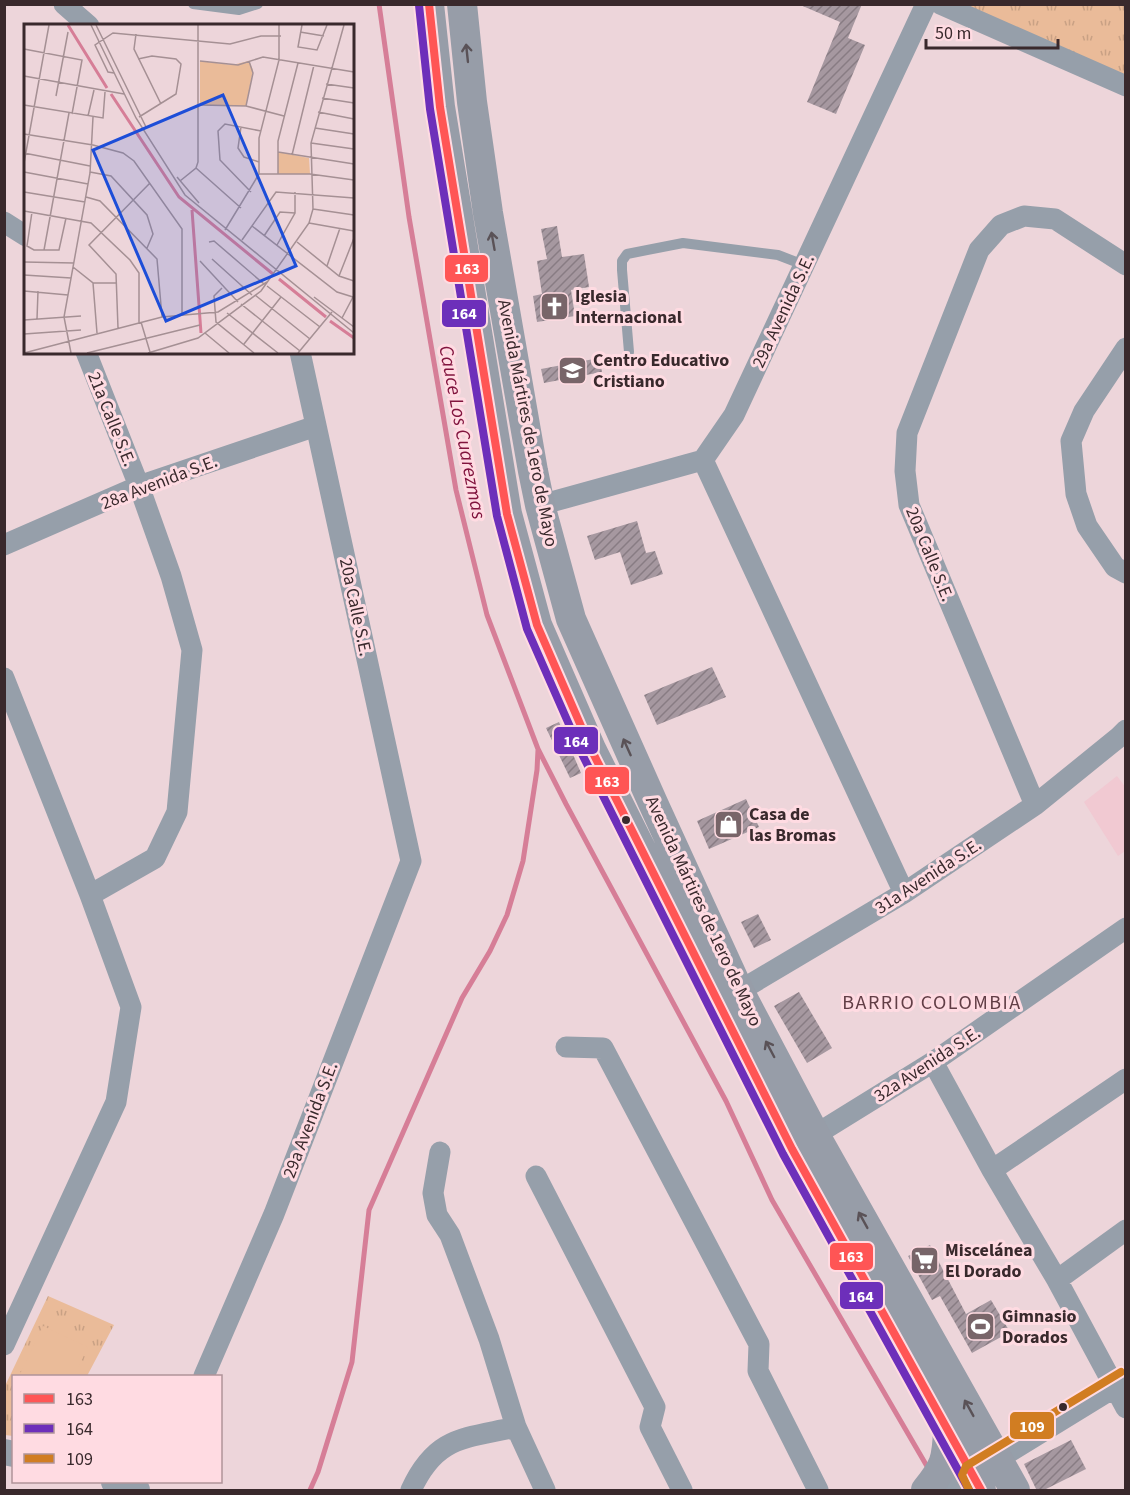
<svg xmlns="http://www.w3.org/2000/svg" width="1130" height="1495" font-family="'Source Sans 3',sans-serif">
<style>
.built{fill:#f1c9d2}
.grass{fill:url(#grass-tufts)}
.pitch{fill:#eabb99}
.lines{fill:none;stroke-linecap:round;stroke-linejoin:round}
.stream{stroke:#d67e97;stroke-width:5}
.building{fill:url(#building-hatch)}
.service{stroke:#969faa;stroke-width:10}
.minor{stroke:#969faa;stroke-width:21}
.tertiary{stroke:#969faa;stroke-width:26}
.secondary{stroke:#979da8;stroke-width:30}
.bus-1-casing{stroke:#ffdbe2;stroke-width:12}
.bus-2-casing{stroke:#ffdbe2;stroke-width:12}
.bus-3-casing{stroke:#ffdbe2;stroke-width:12}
.bus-1{stroke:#f55;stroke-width:8}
.bus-2{stroke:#6d2fba;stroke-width:8}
.bus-3{stroke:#d17d22;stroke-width:8}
.oneway{stroke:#5a5257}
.bus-dot{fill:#39292c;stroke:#ffdbe2;stroke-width:2}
.labels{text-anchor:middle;stroke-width:6;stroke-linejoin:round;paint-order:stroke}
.poi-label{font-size:18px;font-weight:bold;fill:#39292c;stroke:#ffdbe2;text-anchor:start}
.street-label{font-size:18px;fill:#39292c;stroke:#ffdbe2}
.water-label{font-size:20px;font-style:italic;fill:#81143e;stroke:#ffdbe2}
.neighbourhood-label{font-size:20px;letter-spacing:1.5px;fill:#623e46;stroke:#ffdbe2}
.inset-river{fill:none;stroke:#d67e97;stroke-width:3}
.inset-road{fill:none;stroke:#a59094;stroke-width:1.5}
.view{fill:#1d4ed8;fill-opacity:0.15;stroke:#1d4ed8;stroke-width:3}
.inset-edge{fill:none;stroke:#39292c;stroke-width:3}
.line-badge{stroke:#ffdbe2;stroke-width:2}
.badge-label{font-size:16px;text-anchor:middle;font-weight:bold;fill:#fff}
</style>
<defs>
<pattern id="grass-tufts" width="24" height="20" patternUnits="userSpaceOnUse" patternTransform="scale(1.5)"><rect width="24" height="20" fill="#eabb99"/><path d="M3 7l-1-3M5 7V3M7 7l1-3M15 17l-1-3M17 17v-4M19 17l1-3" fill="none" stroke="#c9a184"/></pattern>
<pattern id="building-hatch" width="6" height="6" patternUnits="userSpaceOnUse" patternTransform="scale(1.5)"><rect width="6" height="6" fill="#a698a0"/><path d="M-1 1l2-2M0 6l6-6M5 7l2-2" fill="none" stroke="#887c83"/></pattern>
</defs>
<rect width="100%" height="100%" fill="#edd5da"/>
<path class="built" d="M1117 776 1126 788 1125 851 1118 856 1084 802Z"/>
<path class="grass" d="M940 5H1125V86Z
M48 1296 114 1325 87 1376H14L13 1436 5 1435V1386Z"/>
<path class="pitch" d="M43 1326 88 1347 74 1376H19Z"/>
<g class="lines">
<path class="stream" d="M379 4 409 217 456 490 487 615 538 749 566 804 726 1101 772 1200 928 1468
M310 1490 318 1472 352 1362 369 1210 462 998 490 951 507 915 523 861 537 770 538 750"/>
</g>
<path class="building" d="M798 4H862L848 38 865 45 836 114 807 102 840 22Z
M557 226 562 257 584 254 589 287 571 290 575 316 537 322 533 296 542 294 537 261 547 259 541 229Z
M599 358 602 372 544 383 541 369Z
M637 521 646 553 655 551 663 574 631 585 620 552 595 560 587 536Z
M712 667 726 697 657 725 644 695Z
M559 722 581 773 570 778 546 728Z
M746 799 759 827 709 849 697 821Z
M758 914 771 940 754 948 741 922Z
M799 992 832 1048 807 1063 774 1006Z
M930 1245 966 1314 991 1300 1010 1332 972 1353 940 1296 932 1300 908 1256Z
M1071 1440 1086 1469 1042 1491H1037L1024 1464Z"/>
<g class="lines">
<path class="service" d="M193 4 239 10 258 4
M629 352 622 270V261L627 254 683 243 778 255 804 265"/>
<path class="minor" d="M64 4 89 26
M940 4 1126 86
M4 222 26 236
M1126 348 1084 411 1071 441 1076 494 1087 526 1115 567 1126 573
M86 352 139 486 171 576 192 650 177 812 155 858 90 895
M703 460 904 893
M540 505 703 460 734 415 926 4
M4 545 139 486 316 426
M4 678 90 895 131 1007 116 1102 4 1345
M1035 805 909 505 905 471 907 433 979 250 1001 225 1024 216 1055 219 1126 265
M729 997 904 893 1035 805 1119 737 1126 730
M566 1047 603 1048 759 1344 758 1371 818 1490
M933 1062 992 1170 1057 1280 1126 1408
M815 1135 933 1062 1126 928
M440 1152 433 1193 437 1215 450 1235 489 1339 516 1427 545 1490
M992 1170 1126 1079
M536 1176 655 1407 650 1427 682 1490
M1057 1280 1126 1230
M204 1376 274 1214 411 861 300 352
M998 1459 1125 1381
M411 1490C436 1436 463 1439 516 1427"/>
<path class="tertiary" d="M4 1452 14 1454
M114 1482 137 1490
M941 1490 990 1464"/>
<path class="secondary" d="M429 4 440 107 507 514 537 625 591 749 718 1003 792 1149 981 1490
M462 4 472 102 488 213 533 471 540 505 571 619 653 803 739 991 815 1135 1015 1490
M926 1490C945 1467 947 1459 948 1430"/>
<defs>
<path id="bus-1" d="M429 4 440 107 507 514 537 625 591 749 792 1149 981 1490"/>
<path id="bus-2" d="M419 5 430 109 497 516 527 629 582 754 783 1154 969 1490"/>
<path id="bus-3" d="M969 1490 962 1475 966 1466 1121 1372"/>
</defs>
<use href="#bus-1" class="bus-1-casing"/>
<use href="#bus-2" class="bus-2-casing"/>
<use href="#bus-3" class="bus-3-casing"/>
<use href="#bus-1" class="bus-1"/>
<use href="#bus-2" class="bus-2"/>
<use href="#bus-3" class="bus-3"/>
</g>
<defs><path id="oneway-shaft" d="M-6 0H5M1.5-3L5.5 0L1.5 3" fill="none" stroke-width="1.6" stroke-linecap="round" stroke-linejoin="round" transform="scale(1.5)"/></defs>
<g class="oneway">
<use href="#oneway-shaft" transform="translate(467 53) rotate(-96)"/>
<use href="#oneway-shaft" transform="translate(493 241) rotate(-100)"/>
<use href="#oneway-shaft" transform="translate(627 747) rotate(-114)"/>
<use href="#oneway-shaft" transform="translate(770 1049) rotate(-118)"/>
<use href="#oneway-shaft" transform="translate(863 1220) rotate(-119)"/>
<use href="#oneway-shaft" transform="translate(969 1408) rotate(-119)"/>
</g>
<defs>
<symbol id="church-square" viewBox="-11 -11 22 22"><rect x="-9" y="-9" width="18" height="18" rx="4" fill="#786569" stroke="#ffdbe2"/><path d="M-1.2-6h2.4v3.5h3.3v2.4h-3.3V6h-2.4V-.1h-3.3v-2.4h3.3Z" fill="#fff"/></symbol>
<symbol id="school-square" viewBox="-11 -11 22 22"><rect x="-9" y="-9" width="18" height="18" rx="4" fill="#786569" stroke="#ffdbe2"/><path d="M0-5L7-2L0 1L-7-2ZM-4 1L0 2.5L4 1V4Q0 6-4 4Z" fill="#fff"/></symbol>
<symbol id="shop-square" viewBox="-11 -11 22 22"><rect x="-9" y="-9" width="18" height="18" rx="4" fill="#786569" stroke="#ffdbe2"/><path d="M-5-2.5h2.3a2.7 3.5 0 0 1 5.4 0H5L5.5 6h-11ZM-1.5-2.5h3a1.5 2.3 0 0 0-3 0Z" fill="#fff"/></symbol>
<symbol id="supermarket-square" viewBox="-11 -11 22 22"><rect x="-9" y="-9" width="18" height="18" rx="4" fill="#786569" stroke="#ffdbe2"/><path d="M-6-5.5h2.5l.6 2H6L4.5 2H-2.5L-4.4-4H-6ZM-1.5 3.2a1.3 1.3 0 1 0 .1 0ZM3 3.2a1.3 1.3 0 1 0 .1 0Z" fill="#fff"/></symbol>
<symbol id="stadium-square" viewBox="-11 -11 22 22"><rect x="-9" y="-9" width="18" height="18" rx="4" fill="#786569" stroke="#ffdbe2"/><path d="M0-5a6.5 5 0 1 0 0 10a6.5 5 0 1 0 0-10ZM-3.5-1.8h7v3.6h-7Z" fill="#fff"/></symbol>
</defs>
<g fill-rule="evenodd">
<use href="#church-square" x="538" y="290" width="33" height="33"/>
<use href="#school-square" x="556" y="354" width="33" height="33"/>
<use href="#shop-square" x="712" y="808" width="33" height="33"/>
<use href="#supermarket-square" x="908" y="1244" width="33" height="33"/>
<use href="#stadium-square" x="964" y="1310" width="33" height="33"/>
</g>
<g class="bus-dot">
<circle cx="626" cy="820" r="5"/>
<circle cx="1063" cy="1407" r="5"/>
</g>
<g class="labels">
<g class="poi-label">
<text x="575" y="302">Iglesia<tspan x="575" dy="21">Internacional</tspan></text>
<text x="593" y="366">Centro Educativo<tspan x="593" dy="21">Cristiano</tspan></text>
<text x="749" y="820">Casa de<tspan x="749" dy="21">las Bromas</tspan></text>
<text x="945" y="1256">Miscelánea<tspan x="945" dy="21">El Dorado</tspan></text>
<text x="1002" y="1322">Gimnasio<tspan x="1002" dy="21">Dorados</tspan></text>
</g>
<g class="street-label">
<text transform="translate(783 311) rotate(-65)" y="6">29a Avenida S.E.</text>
<text transform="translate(112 419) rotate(68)" y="6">21a Calle S.E.</text>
<text transform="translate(528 423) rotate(79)" y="6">Avenida Mártires de 1ero de Mayo</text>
<text transform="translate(159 482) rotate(-21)" y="6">28a Avenida S.E.</text>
<text transform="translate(930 554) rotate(68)" y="6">20a Calle S.E.</text>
<text transform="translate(356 607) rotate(78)" y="6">20a Calle S.E.</text>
<text transform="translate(928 876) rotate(-33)" y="6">31a Avenida S.E.</text>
<text transform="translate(704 911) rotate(65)" y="6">Avenida Mártires de 1ero de Mayo</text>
<text transform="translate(927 1064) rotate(-33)" y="6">32a Avenida S.E.</text>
<text transform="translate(310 1120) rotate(-69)" y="6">29a Avenida S.E.</text>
</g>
<g class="water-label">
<text transform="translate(463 432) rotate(79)" y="7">Cauce Los Cuarezmas</text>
</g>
<g class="neighbourhood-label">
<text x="932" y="1009">BARRIO COLOMBIA</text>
</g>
</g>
<g transform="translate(24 24)">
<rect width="330" height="330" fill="#edd5da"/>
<path d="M176 37 208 41 225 37 229 46 222 82 176 81ZM254 128 285 134 286 150H254Z" fill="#eabb99"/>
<path class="inset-river" d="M44 1 83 64M87 70 155 173 249 250M168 186 177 309M255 255 302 293M306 297 330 314"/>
<path class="inset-road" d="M67 1 112 94 161 171 330 309M72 1 122 103M278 1 274 23 293 26 303 1M276 8 300 12M112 10 110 25 137 80M0 25 58 36 48 90M114 35 128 32 152 35 157 40 152 70 115 93M176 37 214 41 239 33 330 48M90 49 84 48 71 21 89 9 206 20 237 12H257M0 52 100 70M302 60 330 64M32 72 44 8M298 74 330 79M0 81 79 94 81 68M176 81 222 82 260 92M222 82 229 49 225 37M294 88 330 95M64 92 70 66M217 103 214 124 220 133 235 138M291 104 330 110M0 110 69 121 99 129 110 137 158 205V290M287 119 330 125M254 128 330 140M0 129 66 142M268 131 290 41M0 139 25 1M172 144 217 184M0 148 64 160M66 148 87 152 123 191 129 210 123 224M235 150H286L330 156M254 150V117L274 39M153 153 175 179M156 157 172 144 174 138V1M0 168 61 178M227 168 196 136 194 107 201 100 237 107M62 173 76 177 133 235 138 293M289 185 330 191M0 187 67 199 106 236 115 249V299M8 188 3 222 10 226H35L42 194M285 199 330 207M228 202 313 268 329 273M201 206 235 150V114L255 36V1M240 212 256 188 271 189M218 216 252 168 330 174M185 218 190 217 240 260M273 218 315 252 330 257M253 221 271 189V168M20 226 45 89M188 235 228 271M176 237 214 278M0 238 50 239M303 242 316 204M49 243 69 259 73 309M0 251 47 254M315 252 330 214M69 259H92M243 262 296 303M198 264 190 272 192 298 230 329M0 267 44 271M231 271 286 315M290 273 330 303M217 280 276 327M203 289 254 329M318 294 329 273M13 295 14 267M0 296 57 292M117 298 126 328M94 304 92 250 65 221 126 159M181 309 205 329M0 310 57 306M220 320 257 273M0 329 138 293 194 288 243 258M47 329 40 293 66 149 69 93M63 329 176 301M124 329 174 314 237 267 285 199 289 185 287 119 320 1M274 329 308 288"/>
<path class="view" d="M199 71 272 242 142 297 69 126Z"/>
<rect width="330" height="330" class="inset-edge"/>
</g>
<g class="line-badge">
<rect x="444" y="254" width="45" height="29" rx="6" fill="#f55"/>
<rect x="441" y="299" width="46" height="29" rx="6" fill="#6d2fba"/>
<rect x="553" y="726" width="46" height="29" rx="6" fill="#6d2fba"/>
<rect x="584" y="766" width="46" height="29" rx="6" fill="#f55"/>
<rect x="829" y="1242" width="45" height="29" rx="6" fill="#f55"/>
<rect x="839" y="1281" width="45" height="29" rx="6" fill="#6d2fba"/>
<rect x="1009" y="1411" width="46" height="29" rx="6" fill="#d17d22"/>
</g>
<g class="badge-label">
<text x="467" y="274">163</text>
<text x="464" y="319">164</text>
<text x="576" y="747">164</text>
<text x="607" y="787">163</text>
<text x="851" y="1262">163</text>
<text x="861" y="1302">164</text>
<text x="1032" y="1432">109</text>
</g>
<rect width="1130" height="1495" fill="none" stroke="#39292c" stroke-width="12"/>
<rect x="12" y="1375" width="210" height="108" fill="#ffdbe2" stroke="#b09499" stroke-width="1.5"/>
<rect x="24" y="1394" width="30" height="9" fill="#ff5555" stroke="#b09499" stroke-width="1.5"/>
<text x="66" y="1405" font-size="18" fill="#39292c">163</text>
<rect x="24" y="1424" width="30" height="9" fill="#6d2fba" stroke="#b09499" stroke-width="1.5"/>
<text x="66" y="1435" font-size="18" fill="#39292c">164</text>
<rect x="24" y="1454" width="30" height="9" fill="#d17d22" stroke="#b09499" stroke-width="1.5"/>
<text x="66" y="1465" font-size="18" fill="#39292c">109</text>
<path d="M926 39v9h132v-9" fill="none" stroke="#39292c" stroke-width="3"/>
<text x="935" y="39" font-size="18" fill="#39292c" stroke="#ffdbe2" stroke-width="4.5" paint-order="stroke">50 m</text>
</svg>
